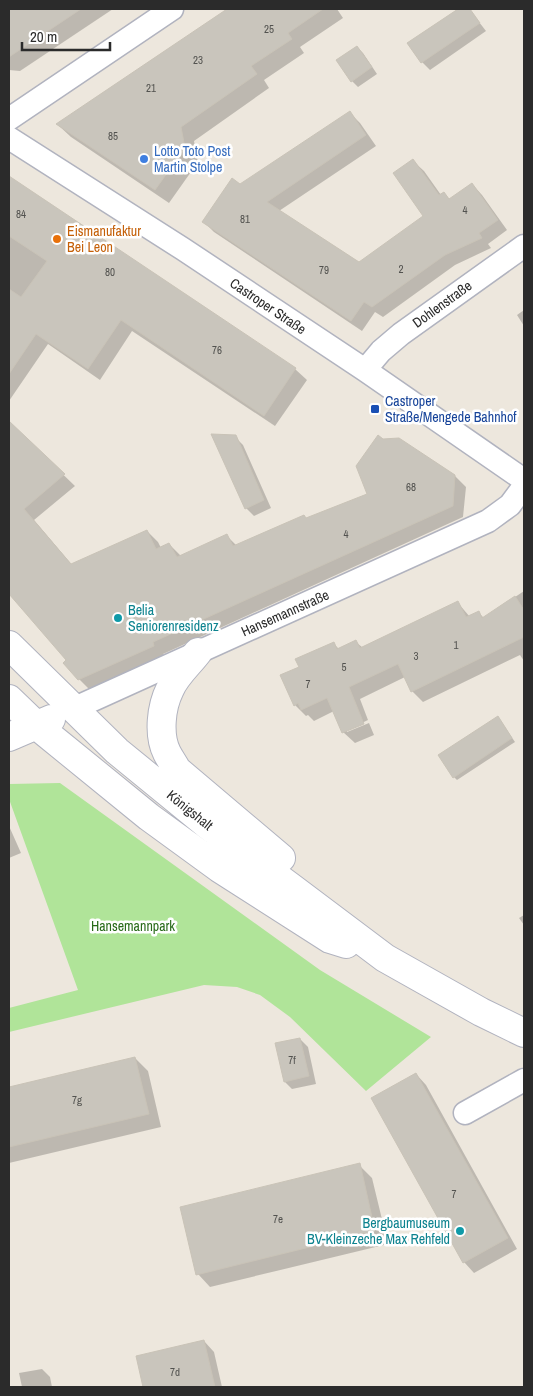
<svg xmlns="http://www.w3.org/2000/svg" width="533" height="1396" font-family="'Archivo Narrow',sans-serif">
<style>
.green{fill:#b0e499}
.shadow{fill:#0003}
.building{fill:#c9c5bc;stroke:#c9c3b7}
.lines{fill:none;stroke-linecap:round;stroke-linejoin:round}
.street-casing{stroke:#b1b3bf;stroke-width:25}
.secondary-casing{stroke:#b1b3bf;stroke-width:30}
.street{stroke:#fff;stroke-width:22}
.secondary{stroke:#fff;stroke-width:28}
.shop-dot{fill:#3f7fe0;stroke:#fff;stroke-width:2}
.food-dot{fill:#e8710a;stroke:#fff;stroke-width:2}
.transit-dot{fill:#1a4fb4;stroke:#fff;stroke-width:2}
.culture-dot{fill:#0f9aa8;stroke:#fff;stroke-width:2}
.labels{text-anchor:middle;stroke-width:5;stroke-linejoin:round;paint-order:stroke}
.number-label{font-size:11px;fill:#52524f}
.shop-label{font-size:14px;fill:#366cbe;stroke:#fff;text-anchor:start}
.food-label{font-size:14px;fill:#c56008;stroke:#fff;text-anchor:start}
.street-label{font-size:14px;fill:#2b2b2b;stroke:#fff}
.transit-label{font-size:14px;fill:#164399;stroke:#fff;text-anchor:start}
.culture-label{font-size:14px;fill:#0d838f;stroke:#fff;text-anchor:start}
.park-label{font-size:14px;fill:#286a19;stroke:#fff}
</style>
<rect width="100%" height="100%" fill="#ede7dd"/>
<path class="green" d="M60 783 320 970 431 1037 366 1091 290 1017 260 995 237 987 204 985 9 1032V1008L78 990 9 799V784Z"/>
<path class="shadow" d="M13 9H113L20 71 9 70V11Z
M231 9H337L343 18 300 47 304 53 264 80 269 88 194 141 198 162 169 203 71 137 57 124Z
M460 9H469L486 31 430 70 422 62 409 43Z
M357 47 363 53 377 74 358 87 352 81Z
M350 113 360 123 376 146 279 211 360 263 425 216 413 161 424 171 441 195 444 193 450 200 472 184 482 195 507 230 488 244 491 248 455 265 383 317 375 312 362 331 214 232 203 221 240 186Z
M9 177 295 369 307 380 275 426 132 331 100 380 48 344 9 401Z
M524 310V326L517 315Z
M9 429 15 437 20 433 75 486 34 520 72 565 147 531 158 542 161 548 169 544 181 556 227 536 237 546 307 519 455 476 466 487 463 517 163 654 165 657 90 690 79 679 68 660 9 592Z
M235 437 243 445 271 508 254 516 246 508Z
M524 591V661L520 655 423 702 412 691 405 677 360 699 368 720 347 730V732L369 723 374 735 355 743 343 732 334 711 314 721 308 715 306 716 295 705 300 667 333 643 339 649 356 642 363 648 458 603 470 617 479 613 484 618Z
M498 717 515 742 457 780 454 777Z
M9 826 21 853 9 858Z
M524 915V925L519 918Z
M300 1039 308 1047 316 1084 292 1089 285 1082Z
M135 1058 148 1071 161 1127 9 1163V1088Z
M416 1074 426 1085 517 1249 474 1273 464 1262Z
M359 1165 372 1178 388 1244 210 1287 198 1274Z
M204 1341 214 1352 222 1387H144L137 1357Z
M42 1369 50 1377 52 1387H22L19 1373Z"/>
<path class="building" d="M9 9H81L9 57Z
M227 9H323L288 33 292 39 251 66 257 74 181 127 185 148 155 190 56 124Z
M458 9H470L480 23 421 63 407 43Z
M357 46 372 67 351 82 336 60Z
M350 111 366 135 267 202 359 262 423 216 393 173 413 159 439 195 444 192 449 199 472 183 498 220 479 233 482 238 445 255 372 307 364 302 351 321 202 222 232 178 240 184Z
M9 176 296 368 264 416 121 320 88 369 36 334 9 374V289L21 297 47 261 9 236Z
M9 421 65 474 24 509 71 564 147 530 156 549 169 543 177 557 227 534 233 546 304 515 306 518 367 494 356 466 378 435 383 439 399 438 455 475 453 506 153 642 154 646 78 680 63 663 66 660 9 594Z
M211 434 236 435 264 500 245 509Z
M515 596 524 610V637L411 692 398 664 349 687 364 724 342 733 327 698 301 710 298 703 294 706 280 675 299 667 295 659 334 642 337 649 356 640 360 648 458 601 466 617 479 611 482 618Z
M498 716 512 738 453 778 438 755Z
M300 1038 309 1076 284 1082 275 1043Z
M135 1057 149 1114 9 1147V1087Z
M416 1073 508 1238 463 1263 371 1098Z
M360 1163 375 1231 196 1275 180 1207Z
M204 1340 215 1387H143L136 1356Z"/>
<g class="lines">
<defs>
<path id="street" d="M9 119 172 9
M9 138 183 249 365 370 524 480
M365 370 381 351 401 334 524 246
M75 708 488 521 510 505 524 486
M465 1113 524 1080"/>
<path id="secondary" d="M9 645 117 751 205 823 292 888 385 958 481 1012 524 1033
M198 652C189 664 176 675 170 689 161 707 158 735 167 753 170 759 174 764 177 770L281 858
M9 699 36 725 149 817 219 868 330 939 346 944
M9 737 51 719"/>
</defs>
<use href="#street" class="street-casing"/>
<use href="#secondary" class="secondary-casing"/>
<use href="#street" class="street"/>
<use href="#secondary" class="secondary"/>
</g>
<circle class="shop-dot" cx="144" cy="159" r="5"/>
<circle class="food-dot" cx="57" cy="239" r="5"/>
<rect class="transit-dot" x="370" y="404" width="10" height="10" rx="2.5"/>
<g class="culture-dot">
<circle cx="118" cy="618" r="5"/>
<circle cx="460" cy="1231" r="5"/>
</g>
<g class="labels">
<g class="number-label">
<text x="269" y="33">25</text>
<text x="198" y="64">23</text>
<text x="151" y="92">21</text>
<text x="113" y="140">85</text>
<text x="465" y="214">4</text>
<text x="21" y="218">84</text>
<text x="245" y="223">81</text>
<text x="401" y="273">2</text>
<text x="324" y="274">79</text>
<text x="110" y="276">80</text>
<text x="217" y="354">76</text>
<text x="411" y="491">68</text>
<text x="346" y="538">4</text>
<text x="456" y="649">1</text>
<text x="416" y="660">3</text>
<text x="344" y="671">5</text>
<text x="308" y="688">7</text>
<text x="292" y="1064">7f</text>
<text x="77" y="1104">7g</text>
<text x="454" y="1198">7</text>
<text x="278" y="1223">7e</text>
<text x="175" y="1376">7d</text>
</g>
<g class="shop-label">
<text x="154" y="156">Lotto Toto Post<tspan x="154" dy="16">Martin Stolpe</tspan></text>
</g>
<g class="food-label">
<text x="67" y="236">Eismanufaktur<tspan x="67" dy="16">Bei Leon</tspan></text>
</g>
<g class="street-label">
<text transform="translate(442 304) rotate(-36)" y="5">Dohlenstraße</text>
<text transform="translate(268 306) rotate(34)" y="5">Castroper Straße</text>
<text transform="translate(285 613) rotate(-24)" y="5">Hansemannstraße</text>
<text transform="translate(190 810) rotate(39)" y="5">Königshalt</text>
</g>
<g class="transit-label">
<text x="385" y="406">Castroper<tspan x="385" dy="16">Straße/Mengede Bahnhof</tspan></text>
</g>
<g class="culture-label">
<text x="128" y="615">Belia<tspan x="128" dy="16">Seniorenresidenz</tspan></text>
<text x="450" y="1228" text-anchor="end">Bergbaumuseum<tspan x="450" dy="16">BV-Kleinzeche Max Rehfeld</tspan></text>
</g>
<g class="park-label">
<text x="133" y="931">Hansemannpark</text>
</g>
</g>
<rect width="533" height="1396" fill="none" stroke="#2b2b2b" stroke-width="20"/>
<path d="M22 42v8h88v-8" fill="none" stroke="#2b2b2b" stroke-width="2.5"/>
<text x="30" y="42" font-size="15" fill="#2b2b2b" stroke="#ffffff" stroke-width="4" paint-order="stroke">20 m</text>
</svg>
